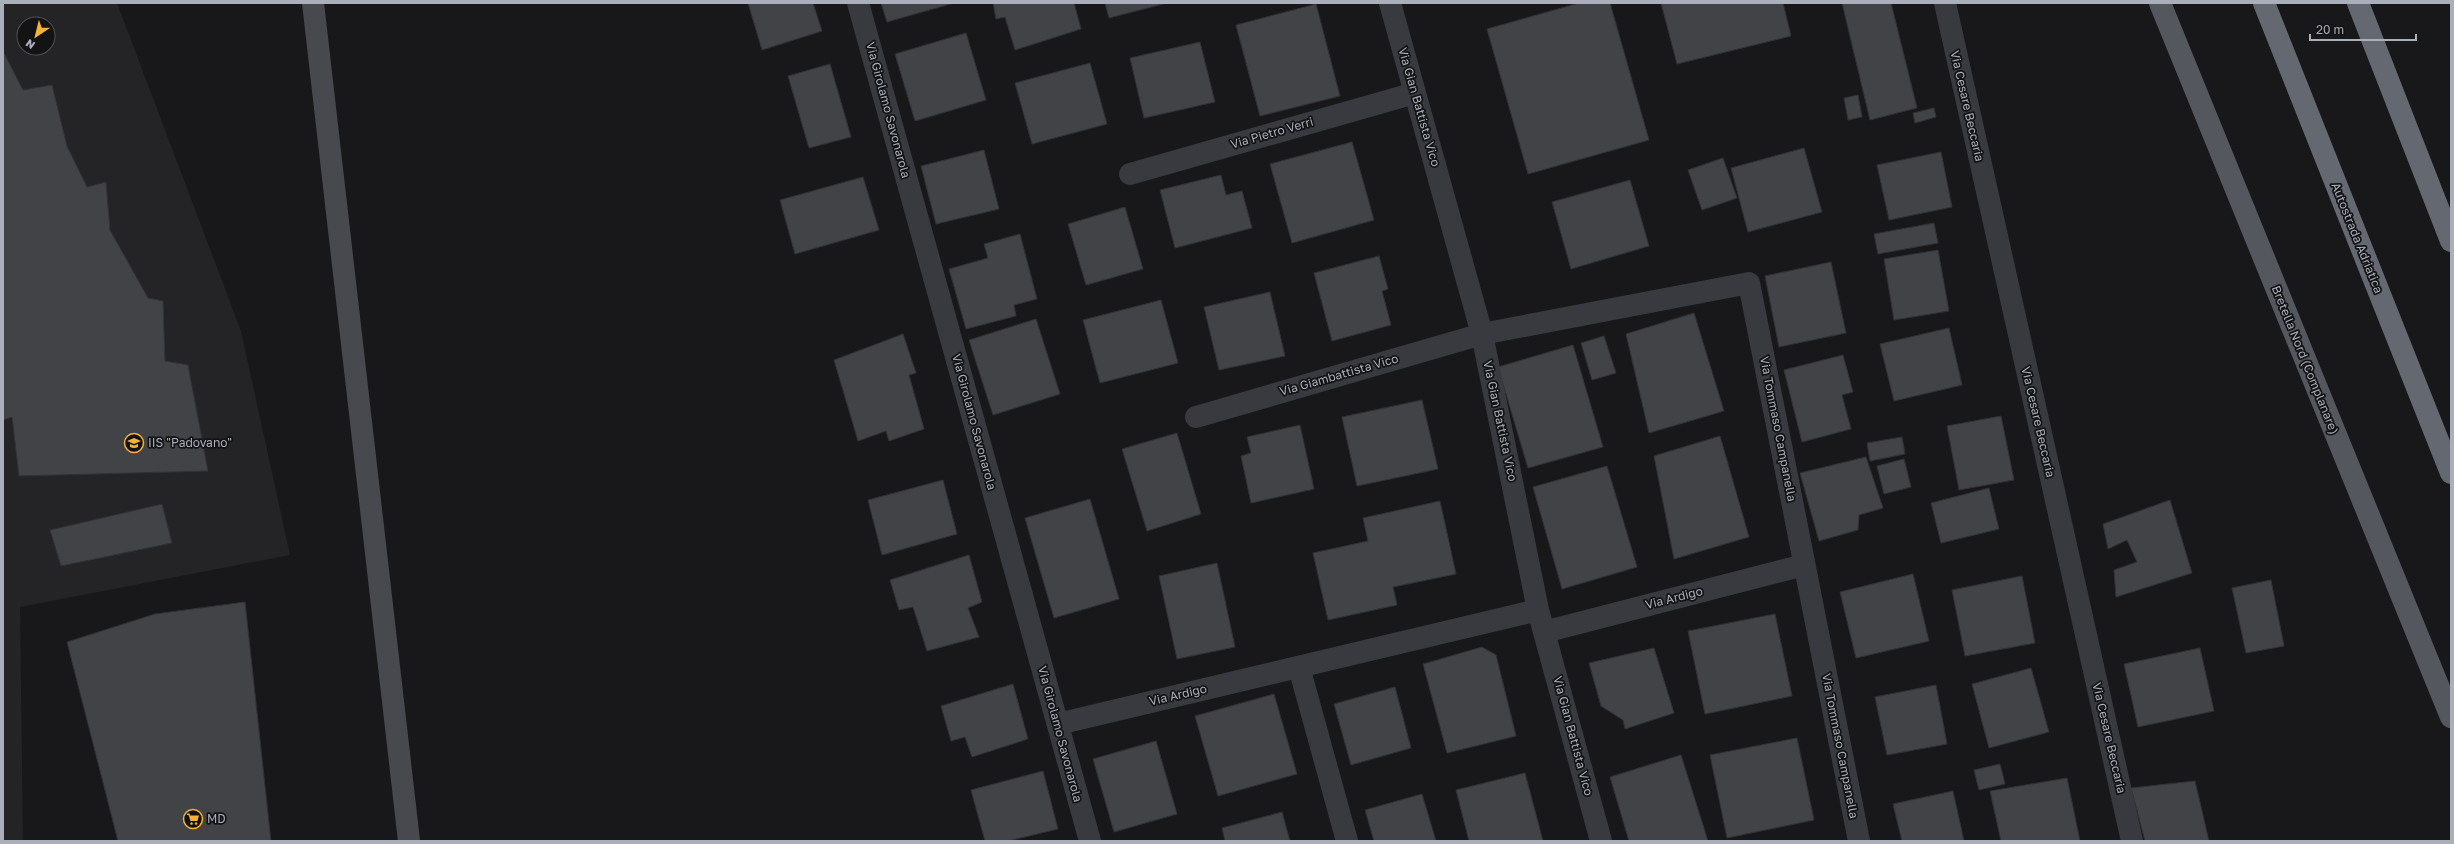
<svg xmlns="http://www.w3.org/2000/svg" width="2454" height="844" font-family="'Golos Text',sans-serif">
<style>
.built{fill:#242427;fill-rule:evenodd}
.building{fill:#424347;stroke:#323236}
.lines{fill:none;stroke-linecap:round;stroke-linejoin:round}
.minor{stroke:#393a3f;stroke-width:22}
.secondary{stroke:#47494f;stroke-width:22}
.primary{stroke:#55575e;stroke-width:22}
.motorway{stroke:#646870;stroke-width:22}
.labels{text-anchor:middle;stroke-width:3.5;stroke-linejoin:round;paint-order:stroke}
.street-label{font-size:12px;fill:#aaafba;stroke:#131315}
.poi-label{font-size:12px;fill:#aaafba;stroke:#131315;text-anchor:start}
</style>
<rect width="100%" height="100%" fill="#18181a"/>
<path class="built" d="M3 3H117L241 331 290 555 20 607 23 841H3ZM24 24H48V48H24Z"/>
<path class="building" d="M748 3H813L822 31 762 50Z
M881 3H954L887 22Z
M993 3H1074L1081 29 1015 50 1005 17 996 19Z
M1105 3H1167L1109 18Z
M1579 3H1610L1649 140 1528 174 1487 29Z
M1661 3H1783L1791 36 1677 64Z
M1842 3H1891L1917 108 1870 120Z
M1316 4 1340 96 1260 116 1236 25Z
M966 33 986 100 915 121 895 54Z
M1200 42 1215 102 1144 118 1130 58Z
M3 51 23 90 52 85 67 146 87 187 106 182 110 230 148 298 163 301 165 361 188 365 208 471 19 476 12 417 3 420Z
M1090 63 1107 124 1032 144 1015 83Z
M830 64 851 137 809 148 788 76Z
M1858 95 1862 117 1848 120 1844 98Z
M1934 108 1936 117 1915 123 1913 113Z
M1352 142 1374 220 1292 243 1270 164Z
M1804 148 1822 212 1748 232 1731 168Z
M984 150 999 209 936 224 921 166Z
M1941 152 1952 207 1889 220 1877 165Z
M1723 158 1737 198 1702 210 1688 170Z
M1221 175 1226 195 1242 191 1252 228 1175 248 1160 190Z
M863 177 879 230 795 254 780 200Z
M1630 180 1649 246 1571 269 1552 202Z
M1125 207 1143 269 1086 285 1068 224Z
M1934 223 1938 243 1878 254 1874 234Z
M1020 234 1037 299 1014 305 1016 316 966 329 949 269 988 258 984 244Z
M1938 250 1949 311 1894 320 1884 259Z
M1379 256 1388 289 1382 291 1391 325 1332 341 1314 273Z
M1831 262 1846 333 1779 347 1765 276Z
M1270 292 1285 356 1219 370 1204 307Z
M1161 300 1178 363 1100 383 1083 320Z
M1694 313 1724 411 1649 433 1626 334Z
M1036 319 1060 394 993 415 969 340Z
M1949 328 1962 385 1894 401 1880 344Z
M903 334 916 373 909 375 924 429 889 441 886 431 858 441 834 360Z
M1604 336 1616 373 1592 380 1581 343Z
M1573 345 1603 447 1528 468 1498 367Z
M1843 355 1853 392 1842 395 1851 429 1802 442 1784 370Z
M1422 400 1438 469 1357 486 1342 417Z
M2001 416 2014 480 1959 490 1947 426Z
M1300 425 1314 489 1251 503 1241 456 1251 453 1247 437Z
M1177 433 1201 514 1147 531 1122 449Z
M1720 436 1749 537 1674 559 1654 456Z
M1902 437 1905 454 1870 461 1867 443Z
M1866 457 1883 508 1859 515 1858 530 1819 541 1800 473Z
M1904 459 1911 487 1884 494 1877 466Z
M1607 466 1637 567 1562 589 1533 487Z
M943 480 957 534 882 555 868 500Z
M1989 488 1999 529 1941 543 1931 503Z
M1090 499 1119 599 1054 618 1025 518Z
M2170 500 2192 573 2116 597 2114 570 2137 562 2127 540 2108 549 2103 524Z
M1440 501 1456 574 1393 587 1397 605 1328 620 1313 553 1368 541 1363 518Z
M162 504 172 543 61 566 50 530Z
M969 555 982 602 968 608 979 637 927 651 913 607 899 610 890 580Z
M1217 563 1235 647 1177 659 1159 576Z
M1913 574 1929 641 1856 658 1840 592Z
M2022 576 2035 643 1965 656 1952 590Z
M2271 580 2284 646 2246 653 2232 588Z
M245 602 271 841H118L67 642 155 614Z
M1775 614 1792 696 1705 714 1688 631Z
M1482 647 1496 655 1516 736 1447 753 1423 664Z
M1654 648 1674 713 1625 729 1623 720 1601 706 1589 663Z
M2200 648 2214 711 2138 727 2124 664Z
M2031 668 2049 732 1989 748 1972 684Z
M1013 684 1028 739 972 757 965 737 951 741 941 706Z
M1936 685 1947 744 1887 755 1875 697Z
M1395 687 1411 748 1351 765 1334 704Z
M1274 694 1297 774 1218 796 1195 716Z
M1797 738 1814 820 1727 838 1710 755Z
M1156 741 1177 814 1114 832 1093 759Z
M1681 755 1708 841H1629L1610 777Z
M2000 764 2005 784 1979 790 1974 770Z
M1043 771 1058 829 1008 841H985L971 790Z
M1525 773 1543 841H1469L1456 790Z
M2067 778 2080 841H2001L1990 791Z
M2195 781 2209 841H2145L2131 788Z
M1953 791 1964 841H1902L1893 804Z
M1422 794 1436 841H1374L1365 810Z
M1282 812 1290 841H1225L1222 828Z"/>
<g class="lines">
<path class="minor" d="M858 3 1090 841
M1390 3 1482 334 1538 610 1601 841
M1945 3 2132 841
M1130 174 1415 93
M1196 417 1482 334 1749 283 1859 841
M1544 632 1804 565
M1299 667 1347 841
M1058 724 1538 610"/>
<path class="secondary" d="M313 3 409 841"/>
<path class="primary" d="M2160 3 2451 717"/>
<path class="motorway" d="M2264 3 2451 473
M2358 3 2451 241"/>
</g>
<defs>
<symbol id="school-ring" viewBox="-11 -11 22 22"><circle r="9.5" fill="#131315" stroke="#f6b334" stroke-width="1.5"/><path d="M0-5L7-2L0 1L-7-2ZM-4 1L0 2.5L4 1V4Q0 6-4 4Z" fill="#f6b334"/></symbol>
<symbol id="supermarket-ring" viewBox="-11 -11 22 22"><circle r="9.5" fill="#131315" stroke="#f6b334" stroke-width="1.5"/><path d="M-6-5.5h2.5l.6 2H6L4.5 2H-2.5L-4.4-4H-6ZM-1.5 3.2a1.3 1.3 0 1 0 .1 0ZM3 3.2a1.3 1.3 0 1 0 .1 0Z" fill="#f6b334"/></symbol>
</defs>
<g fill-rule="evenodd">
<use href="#school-ring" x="123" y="432" width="22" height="22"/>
<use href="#supermarket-ring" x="182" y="808" width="22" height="22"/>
</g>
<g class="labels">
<g class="street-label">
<text transform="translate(1967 106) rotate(77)" y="4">Via Cesare Beccaria</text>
<text transform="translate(1419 107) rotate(74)" y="4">Via Gian Battista Vico</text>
<text transform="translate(888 110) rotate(75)" y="4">Via Girolamo Savonarola</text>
<text transform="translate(1272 133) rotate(-16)" y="4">Via Pietro Verri</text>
<text transform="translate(2357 238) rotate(68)" y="4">Autostrada Adriatica</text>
<text transform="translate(2305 360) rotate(68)" y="4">Bretella Nord (Complanare)</text>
<text transform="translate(1339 375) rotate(-16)" y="4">Via Giambattista Vico</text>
<text transform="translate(1500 421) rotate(78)" y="4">Via Gian Battista Vico</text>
<text transform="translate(974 422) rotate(75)" y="4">Via Girolamo Savonarola</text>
<text transform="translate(2038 422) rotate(77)" y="4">Via Cesare Beccaria</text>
<text transform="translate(1778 429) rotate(79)" y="4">Via Tommaso Campanella</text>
<text transform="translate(1674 598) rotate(-14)" y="4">Via Ardigo</text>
<text transform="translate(1178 695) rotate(-13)" y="4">Via Ardigo</text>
<text transform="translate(1060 734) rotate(75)" y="4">Via Girolamo Savonarola</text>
<text transform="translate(1573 736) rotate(75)" y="4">Via Gian Battista Vico</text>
<text transform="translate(2109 738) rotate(77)" y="4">Via Cesare Beccaria</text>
<text transform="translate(1840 746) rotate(79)" y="4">Via Tommaso Campanella</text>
</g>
<g class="poi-label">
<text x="148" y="447">IIS "Padovano"</text>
<text x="207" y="823">MD</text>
</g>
</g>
<rect width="2454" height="844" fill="none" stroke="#aaafba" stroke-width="8"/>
<g transform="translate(36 36) rotate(215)"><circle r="19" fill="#131315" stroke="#4f5157"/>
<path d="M0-3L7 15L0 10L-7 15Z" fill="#f6b334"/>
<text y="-6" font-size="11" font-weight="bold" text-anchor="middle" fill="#aaafba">N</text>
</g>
<path d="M2310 34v6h106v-6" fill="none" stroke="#aaafba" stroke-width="2"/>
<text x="2316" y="34" font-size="12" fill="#aaafba" stroke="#131315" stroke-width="3" paint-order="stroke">20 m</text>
</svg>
